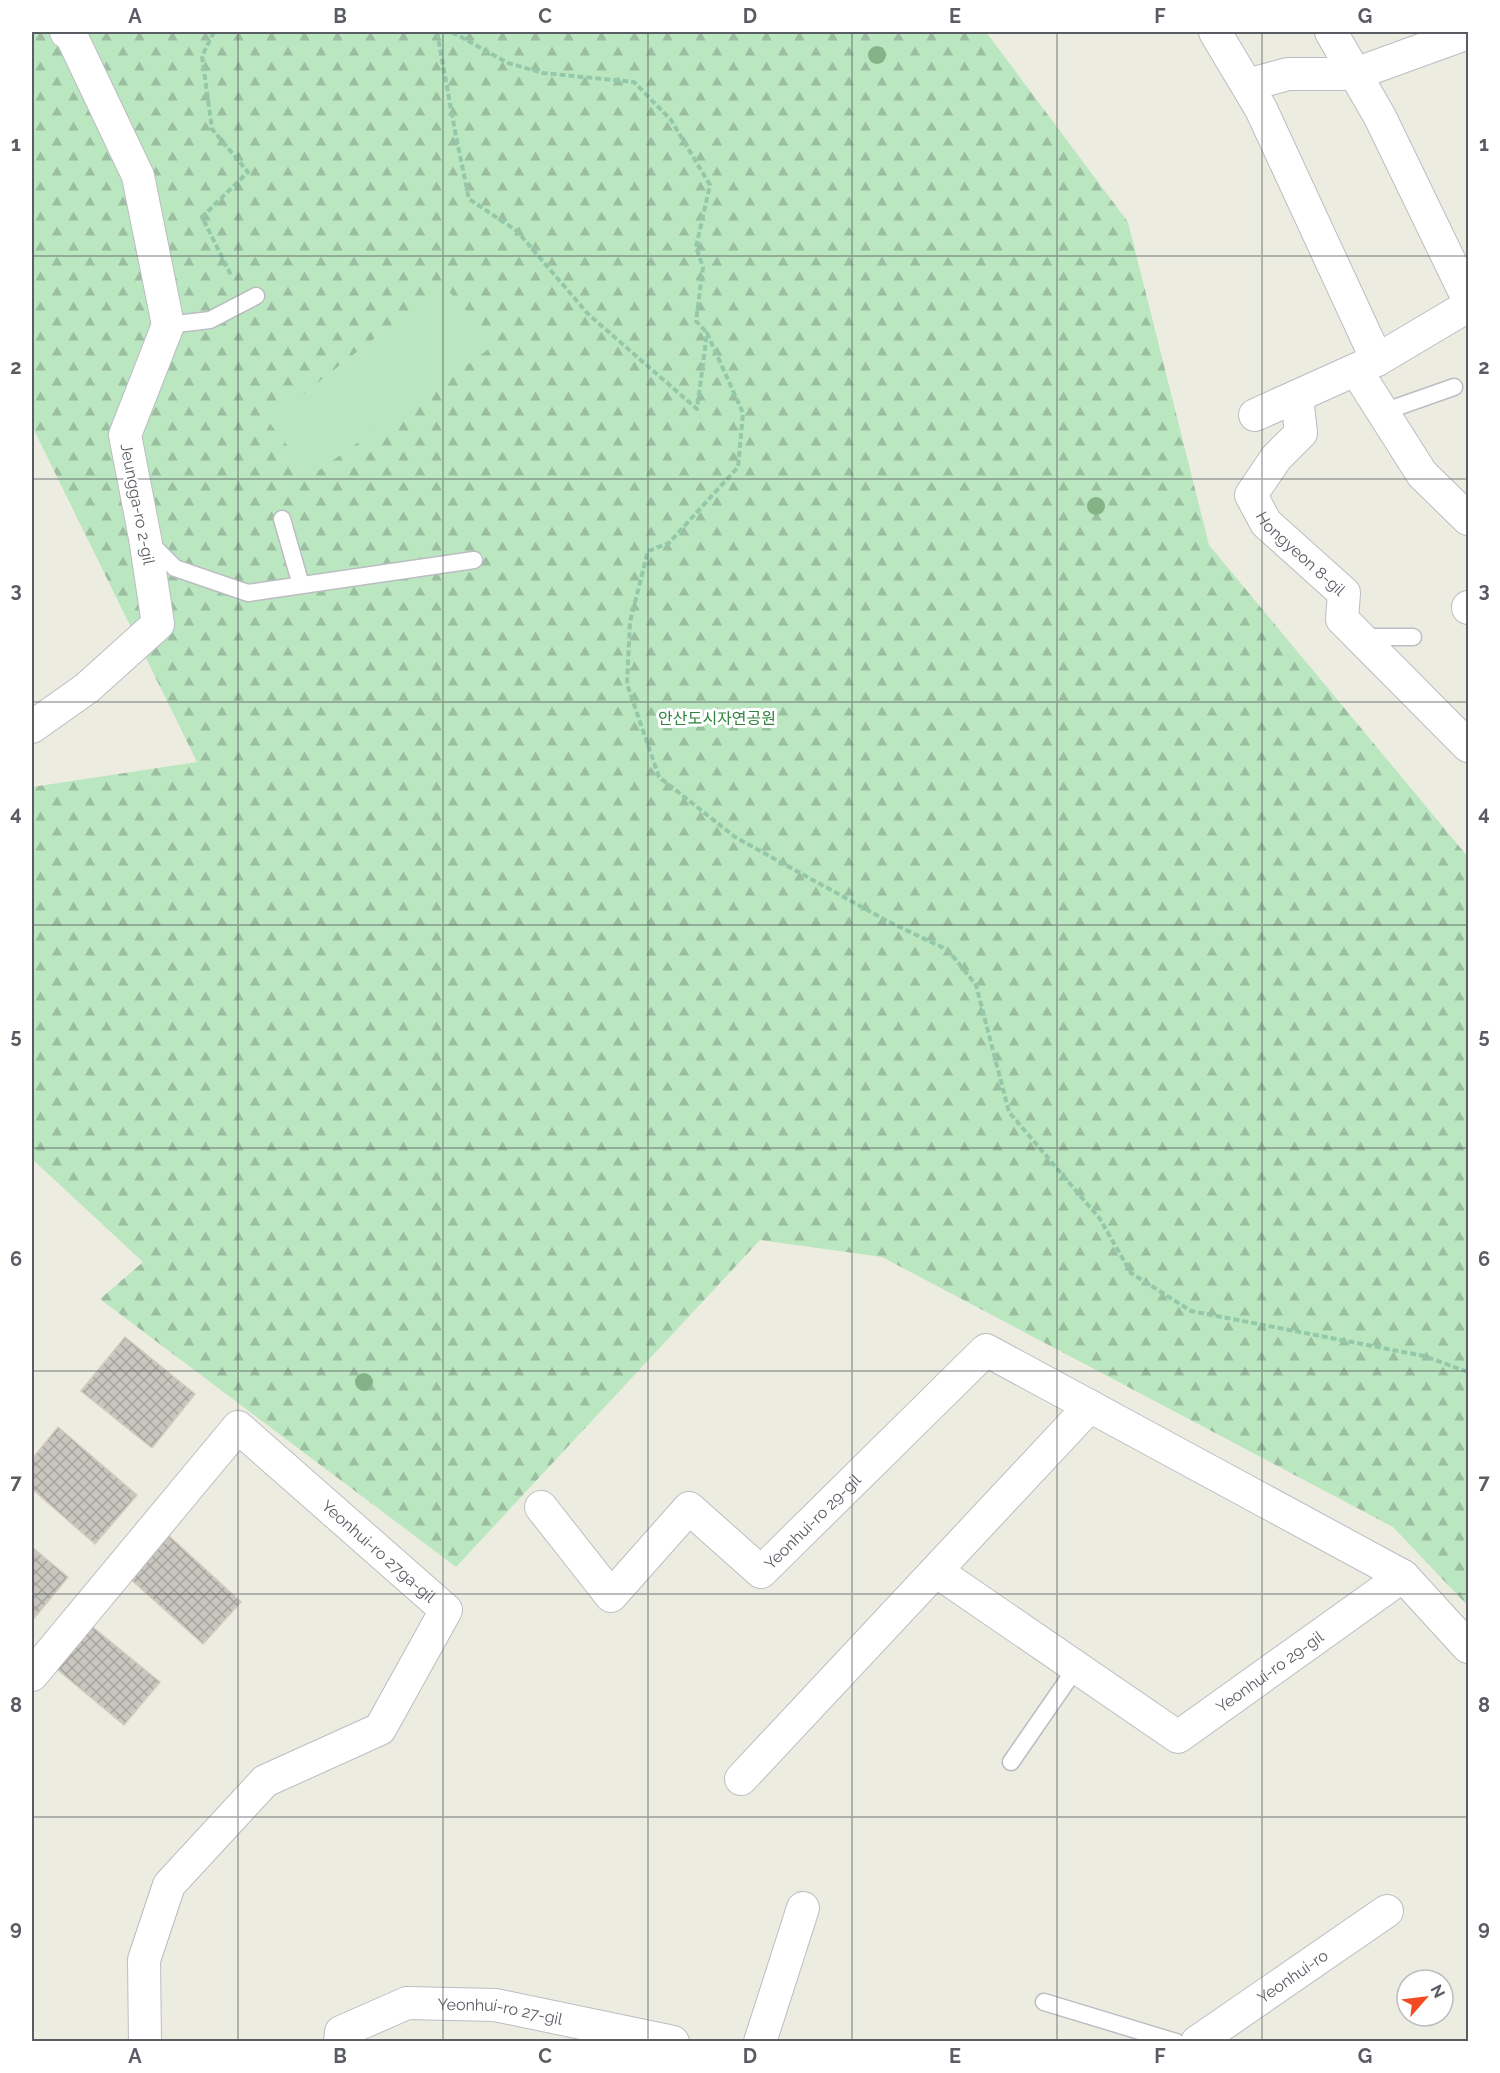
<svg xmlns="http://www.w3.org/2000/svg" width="1500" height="2073" font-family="Raleway,'Noto Sans KR',sans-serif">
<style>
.forest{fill:url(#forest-firs)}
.pitch{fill:#bbe7c0}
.building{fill:url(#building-cross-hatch);stroke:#d2cebe;stroke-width:1.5}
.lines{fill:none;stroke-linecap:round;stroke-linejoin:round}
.service-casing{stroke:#bbbdc3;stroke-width:19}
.minor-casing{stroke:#bbbdc3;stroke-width:34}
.path{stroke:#93c8a9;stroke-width:4;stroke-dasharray:6 3;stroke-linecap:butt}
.service{stroke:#fff;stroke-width:16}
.minor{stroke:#fff;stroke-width:32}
.tree{fill:#84b387}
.grid{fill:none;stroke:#595c63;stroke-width:1.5;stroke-opacity:0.55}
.labels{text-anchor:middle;stroke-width:6;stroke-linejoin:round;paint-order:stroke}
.street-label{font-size:16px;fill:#595c63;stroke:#fff}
.park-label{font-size:16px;fill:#2f843e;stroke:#fff}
.neatline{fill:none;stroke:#595c63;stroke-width:2}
.grid-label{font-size:20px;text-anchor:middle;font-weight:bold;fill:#595c63}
</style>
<defs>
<pattern id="forest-firs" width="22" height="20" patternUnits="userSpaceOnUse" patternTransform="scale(1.5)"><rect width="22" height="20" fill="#bbe7c0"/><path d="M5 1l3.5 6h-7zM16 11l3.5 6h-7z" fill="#9bbea0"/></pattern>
<pattern id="building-cross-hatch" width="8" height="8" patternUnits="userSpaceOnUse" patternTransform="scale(1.5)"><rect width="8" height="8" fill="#c8c6be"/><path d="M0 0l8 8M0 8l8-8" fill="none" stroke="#a5a49e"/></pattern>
</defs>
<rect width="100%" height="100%" fill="#edece0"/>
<path class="forest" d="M32 32H986L1128 222 1209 545 1468 857V1606L1393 1527 882 1257 760 1240 456 1567 100 1299 143 1262 32 1159V787L197 762 32 426Z"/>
<path class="pitch" d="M443 285 496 344 311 476 268 421Z"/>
<path class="building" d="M125 1337 195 1394 152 1448 81 1391Z
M58 1427 137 1495 95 1544 32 1489V1459Z
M167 1534 241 1602 203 1644 128 1577Z
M32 1547 68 1577 32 1621Z
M89 1624 160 1682 124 1725 53 1666Z"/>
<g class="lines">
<defs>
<path id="service" d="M168 325 210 320 256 296
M1383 412 1454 387
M282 519 301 585
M150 543 175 568 248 593 474 560
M1360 637H1413
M1011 1762 1076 1668
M1044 2002 1176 2042"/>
<g id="minor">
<path d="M1215 32 1261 109 1377 360"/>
<path d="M1331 32 1380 117 1468 299"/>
<path d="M1247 85 1288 74H1355L1468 33"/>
<path d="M1356 370 1422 474 1468 519"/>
<path id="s1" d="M1297 397 1301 433 1276 458 1251 495 1266 523 1344 593 1342 619 1468 746"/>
<path d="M1255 415 1377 360 1468 306"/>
<path d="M1468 607V608"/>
<path d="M32 727 87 688 158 624 145 538 125 435 168 325 138 176 71 35 66 32"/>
<path id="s2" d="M541 1507 611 1596 689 1508 761 1572 986 1350 1403 1576 1468 1647"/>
<path id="s3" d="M936 1571 1178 1737 1403 1576"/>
<path id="s4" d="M32 1675 238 1427 446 1610 380 1729 265 1781 169 1885 144 1960 145 2042"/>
<path d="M741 1779 1090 1406"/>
<path id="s5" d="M340 2042 341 2032 407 2003 495 2005 673 2042"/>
<path d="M760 2042 803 1908"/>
<path id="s6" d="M1197 2042 1387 1911"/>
</g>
</defs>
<use href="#service" class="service-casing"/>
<use href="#minor" class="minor-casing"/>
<path class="path" d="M214 32 202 56 212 129 248 172 202 217 232 277
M437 32 455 131 469 199 517 231 588 314 697 409 707 333 743 413 738 467 669 543 648 551 630 622 627 684 659 777 735 837 889 922 948 950 976 985 1009 1112 1100 1219 1131 1273 1191 1311 1424 1356 1468 1372
M452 32 508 63 543 73 634 82 671 120 710 185 696 247 703 267 696 321 707 333"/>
<use href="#service" class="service"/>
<use href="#minor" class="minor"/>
</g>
<g class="tree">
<circle cx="877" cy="55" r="9"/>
<circle cx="1096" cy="506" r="9"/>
<circle cx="364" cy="1382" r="9"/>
</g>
<path class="grid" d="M238 32V2042M443 32V2042M648 32V2042M852 32V2042M1057 32V2042M1262 32V2042M32 256H1468M32 479H1468M32 702H1468M32 925H1468M32 1148H1468M32 1371H1468M32 1594H1468M32 1817H1468"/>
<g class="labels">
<g class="street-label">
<text transform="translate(138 504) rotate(79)" y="6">Jeungga-ro 2-gil</text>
<text dy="6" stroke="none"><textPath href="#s1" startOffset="194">Hongyeon 8-gil</textPath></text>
<text dy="6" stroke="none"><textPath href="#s2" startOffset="399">Yeonhui-ro 29-gil</textPath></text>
<text dy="6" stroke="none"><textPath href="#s4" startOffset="510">Yeonhui-ro 27ga-gil</textPath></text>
<text dy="6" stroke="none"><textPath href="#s3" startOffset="406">Yeonhui-ro 29-gil</textPath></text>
<text dy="6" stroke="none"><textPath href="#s6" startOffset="116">Yeonhui-ro</textPath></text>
<text dy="6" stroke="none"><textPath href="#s5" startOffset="176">Yeonhui-ro 27-gil</textPath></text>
</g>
<g class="park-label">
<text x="717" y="724">안산도시자연공원</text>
</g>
</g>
<rect width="1500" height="2073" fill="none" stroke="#ffffff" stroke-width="66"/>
<g transform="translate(1425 1998) rotate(62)"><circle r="28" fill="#ffffff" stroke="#bdbec1" stroke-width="1.5"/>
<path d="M0-4.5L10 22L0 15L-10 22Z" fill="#f34b21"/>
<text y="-9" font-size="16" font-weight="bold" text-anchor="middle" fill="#595c63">N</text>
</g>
<rect x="33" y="33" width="1434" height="2007" class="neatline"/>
<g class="grid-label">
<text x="135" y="23">A</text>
<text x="340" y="23">B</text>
<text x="545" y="23">C</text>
<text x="750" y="23">D</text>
<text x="955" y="23">E</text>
<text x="1160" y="23">F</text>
<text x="1365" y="23">G</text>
<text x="16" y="151">1</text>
<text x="1484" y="151">1</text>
<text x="16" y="374">2</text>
<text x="1484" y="374">2</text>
<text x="16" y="597">3</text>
<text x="1484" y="597">3</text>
<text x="16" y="820">4</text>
<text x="1484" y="820">4</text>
<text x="16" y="1043">5</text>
<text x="1484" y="1043">5</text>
<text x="16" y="1266">6</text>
<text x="1484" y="1266">6</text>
<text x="16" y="1489">7</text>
<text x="1484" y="1489">7</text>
<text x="16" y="1712">8</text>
<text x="1484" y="1712">8</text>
<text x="16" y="1935">9</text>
<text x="1484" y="1935">9</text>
<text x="135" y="2063">A</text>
<text x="340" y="2063">B</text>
<text x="545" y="2063">C</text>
<text x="750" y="2063">D</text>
<text x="955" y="2063">E</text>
<text x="1160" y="2063">F</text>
<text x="1365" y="2063">G</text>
</g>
</svg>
